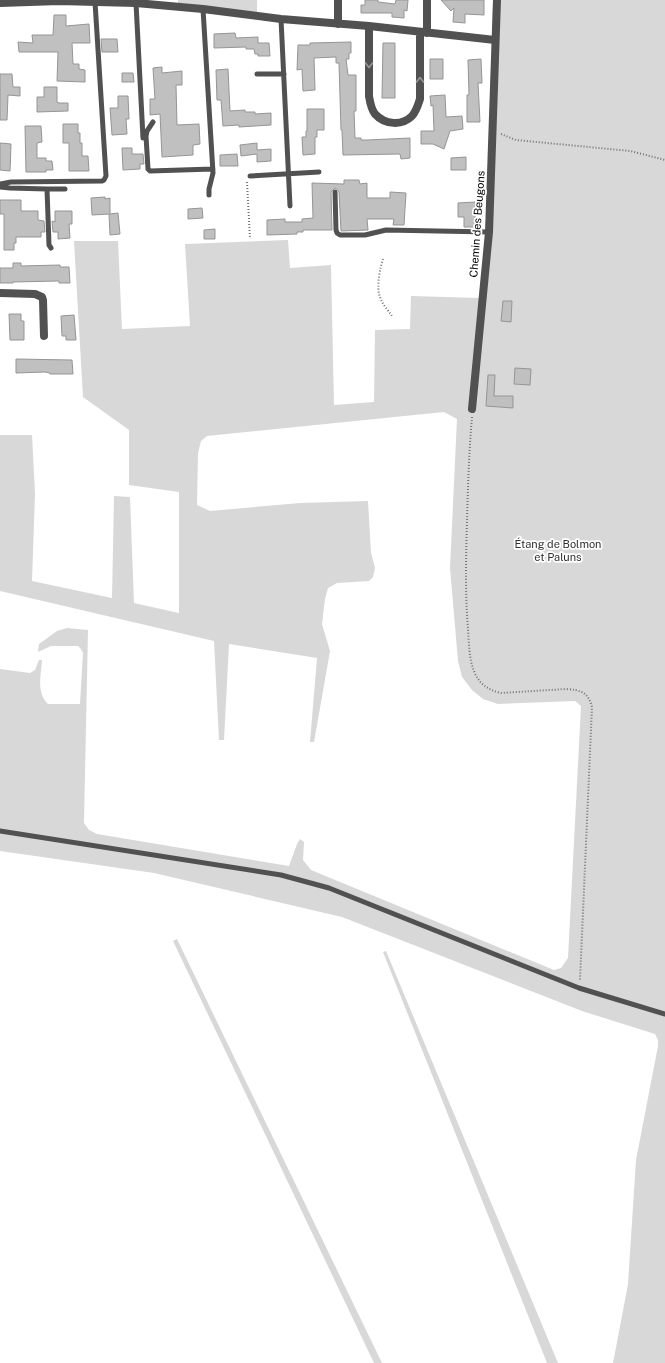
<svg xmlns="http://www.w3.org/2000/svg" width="665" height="1363" font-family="'Public Sans',sans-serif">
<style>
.green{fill:#d8d8d8}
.building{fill:#c0c0c0;stroke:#959595}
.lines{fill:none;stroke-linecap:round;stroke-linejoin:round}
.path{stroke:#737373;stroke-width:2;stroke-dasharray:1 2;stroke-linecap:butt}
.lane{stroke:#515151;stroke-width:5}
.street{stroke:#515151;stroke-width:8}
.oneway{stroke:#979797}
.labels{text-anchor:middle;stroke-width:3.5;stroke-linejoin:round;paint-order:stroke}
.street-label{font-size:11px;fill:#000;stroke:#fff}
.park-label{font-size:11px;fill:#2f2f2f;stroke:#fff}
</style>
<rect width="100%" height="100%" fill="#fff"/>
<path class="green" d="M178 0H257V12L178 3Z
M493 0H665V1363H613L628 1284 636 1160 658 1046V1040L655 1034 582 1011 342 917 154 873 0 851V669L30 673 35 670 39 660H42C41 675 36 693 48 704H80L83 653 81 649 78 646H51L38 652 39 644 57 631 67 628 88 630 84 823 89 830 97 834 289 866 297 844 300 839 304 842 303 860 311 870 554 970 561 968 568 958 581 706 575 701 498 704 483 699 472 690 462 677 458 661 450 568 457 419 444 412 207 436 201 441 198 453 197 505 210 511 300 503 368 501 371 553 375 568 373 577 369 581 337 583 328 588 325 599 322 624 330 651 314 742H310L317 658 229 644 224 740H219L214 641 0 591V435H32L35 494 32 581 112 598 114 496 130 497 134 603 179 613V492L129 485V430L83 397 74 241H118L122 329 190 326 185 244 288 240 290 268 331 265 334 405 374 402 375 330 410 329 411 296 480 298 486 227Z
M177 939 382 1363H374L173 941Z
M386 951 558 1363H547L383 952Z"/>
<path class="building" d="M365 0H378V2L395 4 396 0H408L407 11 404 10V18L392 17V13H361V5H365Z
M441 0H484V15L465 14V23L453 22 454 8 451 11Z
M54 15H66V26L89 24 90 43H72L73 64H79V69L85 70V82L57 81 58 52H19L18 42 33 43 32 35H53Z
M235 33 236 38 258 37V43H269L270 56H258V54H255L254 49H246V47L214 48V34Z
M101 39H117L118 52H102Z
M351 42V53H349V59H346L348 75H356V111H354L355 138H361V140H367L410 138V158L401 159 400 154 343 155 342 130H341L339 63H336V57L314 58 315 90 303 91 302 69 297 70 298 45H310V43Z
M383 43H395V98H382Z
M430 59H443V79H430Z
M481 59 482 83H478L480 122H467V95H469L468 60Z
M162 67V73L182 71V85H176L177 125 199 124 200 144 193 145V155L162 157 160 114 150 115V99H155L153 68Z
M228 69 230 111 245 110V112H255V114L271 113V125L239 127V125L223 126 221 100H217L216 70Z
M122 73H133L134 82H122Z
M0 74H12L13 87H20V96L8 95 7 120H0Z
M44 87H57V102L59 103H68V111L37 112V97H44Z
M445 95 446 117 462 116 463 129 450 131 444 149 433 144H421V131H434L433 105 431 106 430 96Z
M118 96H128L129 119H126L127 134 112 135 110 108H118Z
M307 109H324V130H317V137H315V154L303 155 302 137H306V131H307Z
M63 124H78V133H80V143H82V156H88L89 171H69V143H63Z
M25 126H41L42 142 37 143V158H46V161H52L53 170H46V172H26Z
M0 143 11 144 10 171 0 170Z
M257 143V150L271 149V161L257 162V154L241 156 240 145Z
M122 148H132V154H143L144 164H140V169L123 170Z
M237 154 238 166H220V155Z
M466 157V170H451V158Z
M344 180H359L360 184 367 183V198H390V192L406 193 404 225H393L394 219H367L368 230 341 231 339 192 337 189 335 188 331 192 332 230H303V232H297V234L267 235V220L285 219V222H302V219L313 218 312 183 344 184Z
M105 197V199L110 198V214L118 213 120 234 110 235 109 214 92 215 91 198Z
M0 200H21V211H38V220L44 221 45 232H41V237H16V243H14V250H4V214H0Z
M475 202V227H464V217H458V203Z
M202 208 203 218 188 219V209Z
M55 211H72V224H69L70 238 58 239V232H53L52 221 55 222Z
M215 229V239H204V230Z
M13 263H21V266L60 265V267H69L70 283H59V281L13 282V283H0V268H13Z
M503 301H512L511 322 501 321Z
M9 314H21V321H24V340H10Z
M74 315 76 340H66V336H62L61 316Z
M16 359 72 360 73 374H50V373L45 372 16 373Z
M515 368 531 369 530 385 514 384Z
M488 375H495L494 396H513V408L486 406Z"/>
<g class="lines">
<path class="path" d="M501 134 516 140 630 151 665 160
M247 182 250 239
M383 259C380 268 376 288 380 297 382 304 388 310 392 316
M472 417C469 451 468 486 467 520 466 557 465 593 468 629 469 643 469 659 474 671 479 684 488 690 501 693L566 689C581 690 588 692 592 707L580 980"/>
<path class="lane" d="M136 3 143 138
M203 9 213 173 209 189V195
M281 19 290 206
M257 74H284
M153 122 147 131 146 136 148 169 150 171 213 169
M250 176 319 172
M0 184 11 182 102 181 104 180 106 176 95 2
M0 187 10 188 47 189 49 245 51 248
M47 189H65
M335 192 336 230 337 233 340 235H365L386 230 489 232
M0 831 281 875 329 888 579 988 665 1014"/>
<path class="street" d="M0 3 59 1 136 3 203 9 281 19 369 26 495 40
M338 24V0
M369 26V96C370 102 371 109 375 114 385 125 402 126 412 116 416 112 418 105 420 99V32
M427 33V0
M0 293 35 294 42 297 43 300 44 336
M472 409 489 232 497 0"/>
</g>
<defs><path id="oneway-chevron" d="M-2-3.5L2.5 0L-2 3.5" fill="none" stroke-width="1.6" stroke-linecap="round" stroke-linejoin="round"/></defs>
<g class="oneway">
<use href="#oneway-chevron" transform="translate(369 65) rotate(90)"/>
<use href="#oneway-chevron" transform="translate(420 80) rotate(-90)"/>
</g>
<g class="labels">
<g class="street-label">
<text transform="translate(477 224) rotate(-86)" y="4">Chemin des Beugons</text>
</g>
<g class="park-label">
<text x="558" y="548">Étang de Bolmon<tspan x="558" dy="13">et Paluns</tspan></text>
</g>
</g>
</svg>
